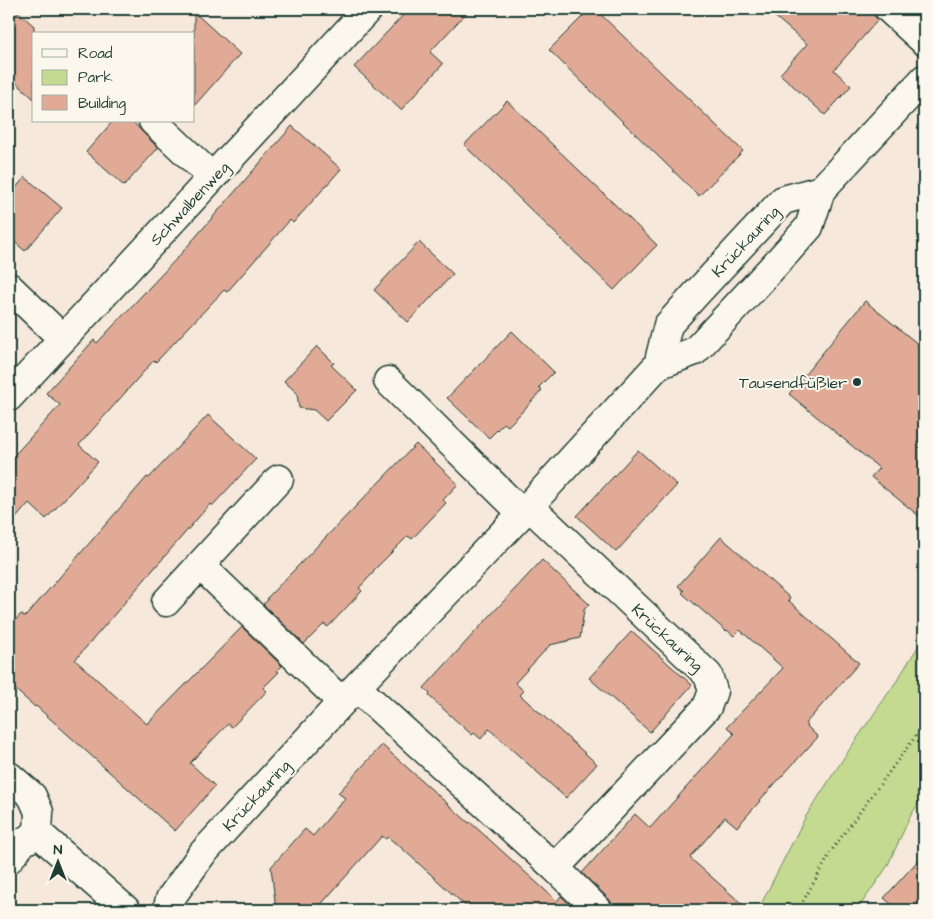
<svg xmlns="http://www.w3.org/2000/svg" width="933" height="919" font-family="'Architects Daughter',sans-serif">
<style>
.green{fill:#c3da90;stroke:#718c62}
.building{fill:#e0aa96;stroke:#1f3d34}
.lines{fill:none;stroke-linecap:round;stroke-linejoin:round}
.minor-casing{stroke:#1f3d34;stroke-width:31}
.path{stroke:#1f3d34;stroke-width:3;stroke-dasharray:1 4;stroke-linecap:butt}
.minor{stroke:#fbf7ec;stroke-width:28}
.poi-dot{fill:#1f3d34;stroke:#fbf7ec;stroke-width:2}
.labels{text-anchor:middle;stroke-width:4;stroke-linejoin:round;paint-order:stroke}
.street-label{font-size:16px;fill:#1f3d34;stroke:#fbf7ec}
.poi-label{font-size:16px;fill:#1f3d34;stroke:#fbf7ec;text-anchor:end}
</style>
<rect width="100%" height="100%" fill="#f6e8db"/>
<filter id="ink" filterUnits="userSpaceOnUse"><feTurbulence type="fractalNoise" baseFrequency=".02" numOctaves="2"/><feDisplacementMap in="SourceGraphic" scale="10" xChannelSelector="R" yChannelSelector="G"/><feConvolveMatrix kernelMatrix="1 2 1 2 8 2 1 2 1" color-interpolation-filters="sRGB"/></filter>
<g filter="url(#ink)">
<path class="green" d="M924 637V795L911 815 887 867 857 910H758L806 816 847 753 898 679Z"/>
<path class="building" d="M9 9H15L34 26V99L9 76Z
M409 9H470L430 52 443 64 401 110 354 67Z
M590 9H595L743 151 699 196 549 50Z
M766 9H867L878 20 834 70 851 86 825 115 780 74 807 44Z
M194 12 240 54 194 106Z
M507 101 657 245 614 290 464 145Z
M113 121H132L158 148 124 186 86 152Z
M292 126 341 169 293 223 290 220 227 292 224 290 156 362 154 360 79 445 98 462 46 519 29 503 9 526V461L60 405 46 393 94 340 97 343 179 256Z
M25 177 62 208 25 251 9 237V196Z
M419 242 453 274 408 322 374 290Z
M865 301 924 349V520L871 477 879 468 789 394Z
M512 331 554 372 539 387 542 390 520 414 508 426 504 423 489 438 447 398Z
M317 346 334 363 331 365 357 390 326 421 314 410 299 408 297 393 284 381Z
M208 415 256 459 212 506 210 504 75 660 147 724 242 627 282 666 277 671 279 672 263 688 267 691 232 727 228 724 190 763 215 786 175 831 36 706 35 707 9 684V627L21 614 25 617 147 477 149 478Z
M416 444 458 484 443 500 446 503 412 539 408 536 373 571 374 572 359 588 362 591 328 627 324 624 304 644 263 604 268 600 267 598Z
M638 450 677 485 616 552 577 516Z
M721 537 790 598 788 600 859 663 805 724 818 737 759 801H760L737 827 725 817 690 858 749 910H613V905L609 899 582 873 635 814 650 828 734 734 727 727 783 668 740 630 734 636 727 630 726 631 682 593 684 591 678 586Z
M542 560 589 604 584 610 580 638 550 645 515 683 524 691 520 695 597 764 566 798 489 729 481 739 474 733 472 735 429 696 430 694 424 688 475 632Z
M632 631 692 685 650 732 589 678Z
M382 745 469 823 470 822 557 901 561 896 576 910H470L396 843H395L388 837 386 839 382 836 316 910H276L271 867 305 829 313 836 345 798 338 793Z
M924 854V910H898L884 898Z"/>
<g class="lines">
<defs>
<path id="minor" d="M889 9 924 41
M153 121 212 177
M9 287 63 339
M658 365 668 325 695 295 783 200 821 190
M388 381 522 513
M9 397 368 9
M529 506 708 675 713 691 707 707 555 868
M200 565 342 702
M166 602 279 479
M357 688 555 868 598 910
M9 776 32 796 39 812 38 833
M9 859 23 842 38 833 126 910
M167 910 170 899 202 854 342 702 529 506 658 365 695 351 783 256 809 227 821 190 924 79"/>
</defs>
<use href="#minor" class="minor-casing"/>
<path class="path" d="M798 910 834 847 915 737 924 726"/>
<use href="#minor" class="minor"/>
</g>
</g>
<circle class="poi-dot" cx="857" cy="382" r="5"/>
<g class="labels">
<g class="street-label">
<text transform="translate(189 203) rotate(-47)" y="6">Schwalbenweg</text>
<text transform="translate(745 241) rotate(-47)" y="6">Krückauring</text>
<text transform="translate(668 637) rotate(43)" y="6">Krückauring</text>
<text transform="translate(256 795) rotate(-47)" y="6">Krückauring</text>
</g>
<g class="poi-label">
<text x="847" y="388">Tausendfüßler</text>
</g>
</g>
<rect width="933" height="919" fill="none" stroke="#fbf7ec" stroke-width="30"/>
<rect x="15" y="15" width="903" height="889" fill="none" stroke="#1f3d34" stroke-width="2" filter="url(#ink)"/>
<rect x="32" y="32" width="162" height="90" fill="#fbf7ec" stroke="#a3ada2"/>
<rect x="42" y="49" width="25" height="8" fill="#fbf7ec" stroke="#a3ada2"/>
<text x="78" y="58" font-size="15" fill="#1f3d34">Road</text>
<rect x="42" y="70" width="25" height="15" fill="#c3da90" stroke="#a3ada2"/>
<text x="78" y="82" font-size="15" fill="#1f3d34">Park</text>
<rect x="42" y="95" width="25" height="15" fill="#e0aa96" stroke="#a3ada2"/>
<text x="78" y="108" font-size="15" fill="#1f3d34">Building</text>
<g transform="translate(58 862)" stroke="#fbf7ec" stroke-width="4" paint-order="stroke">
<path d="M0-4L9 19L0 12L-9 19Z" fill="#1f3d34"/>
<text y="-8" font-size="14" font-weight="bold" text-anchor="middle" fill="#1f3d34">N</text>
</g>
</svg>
